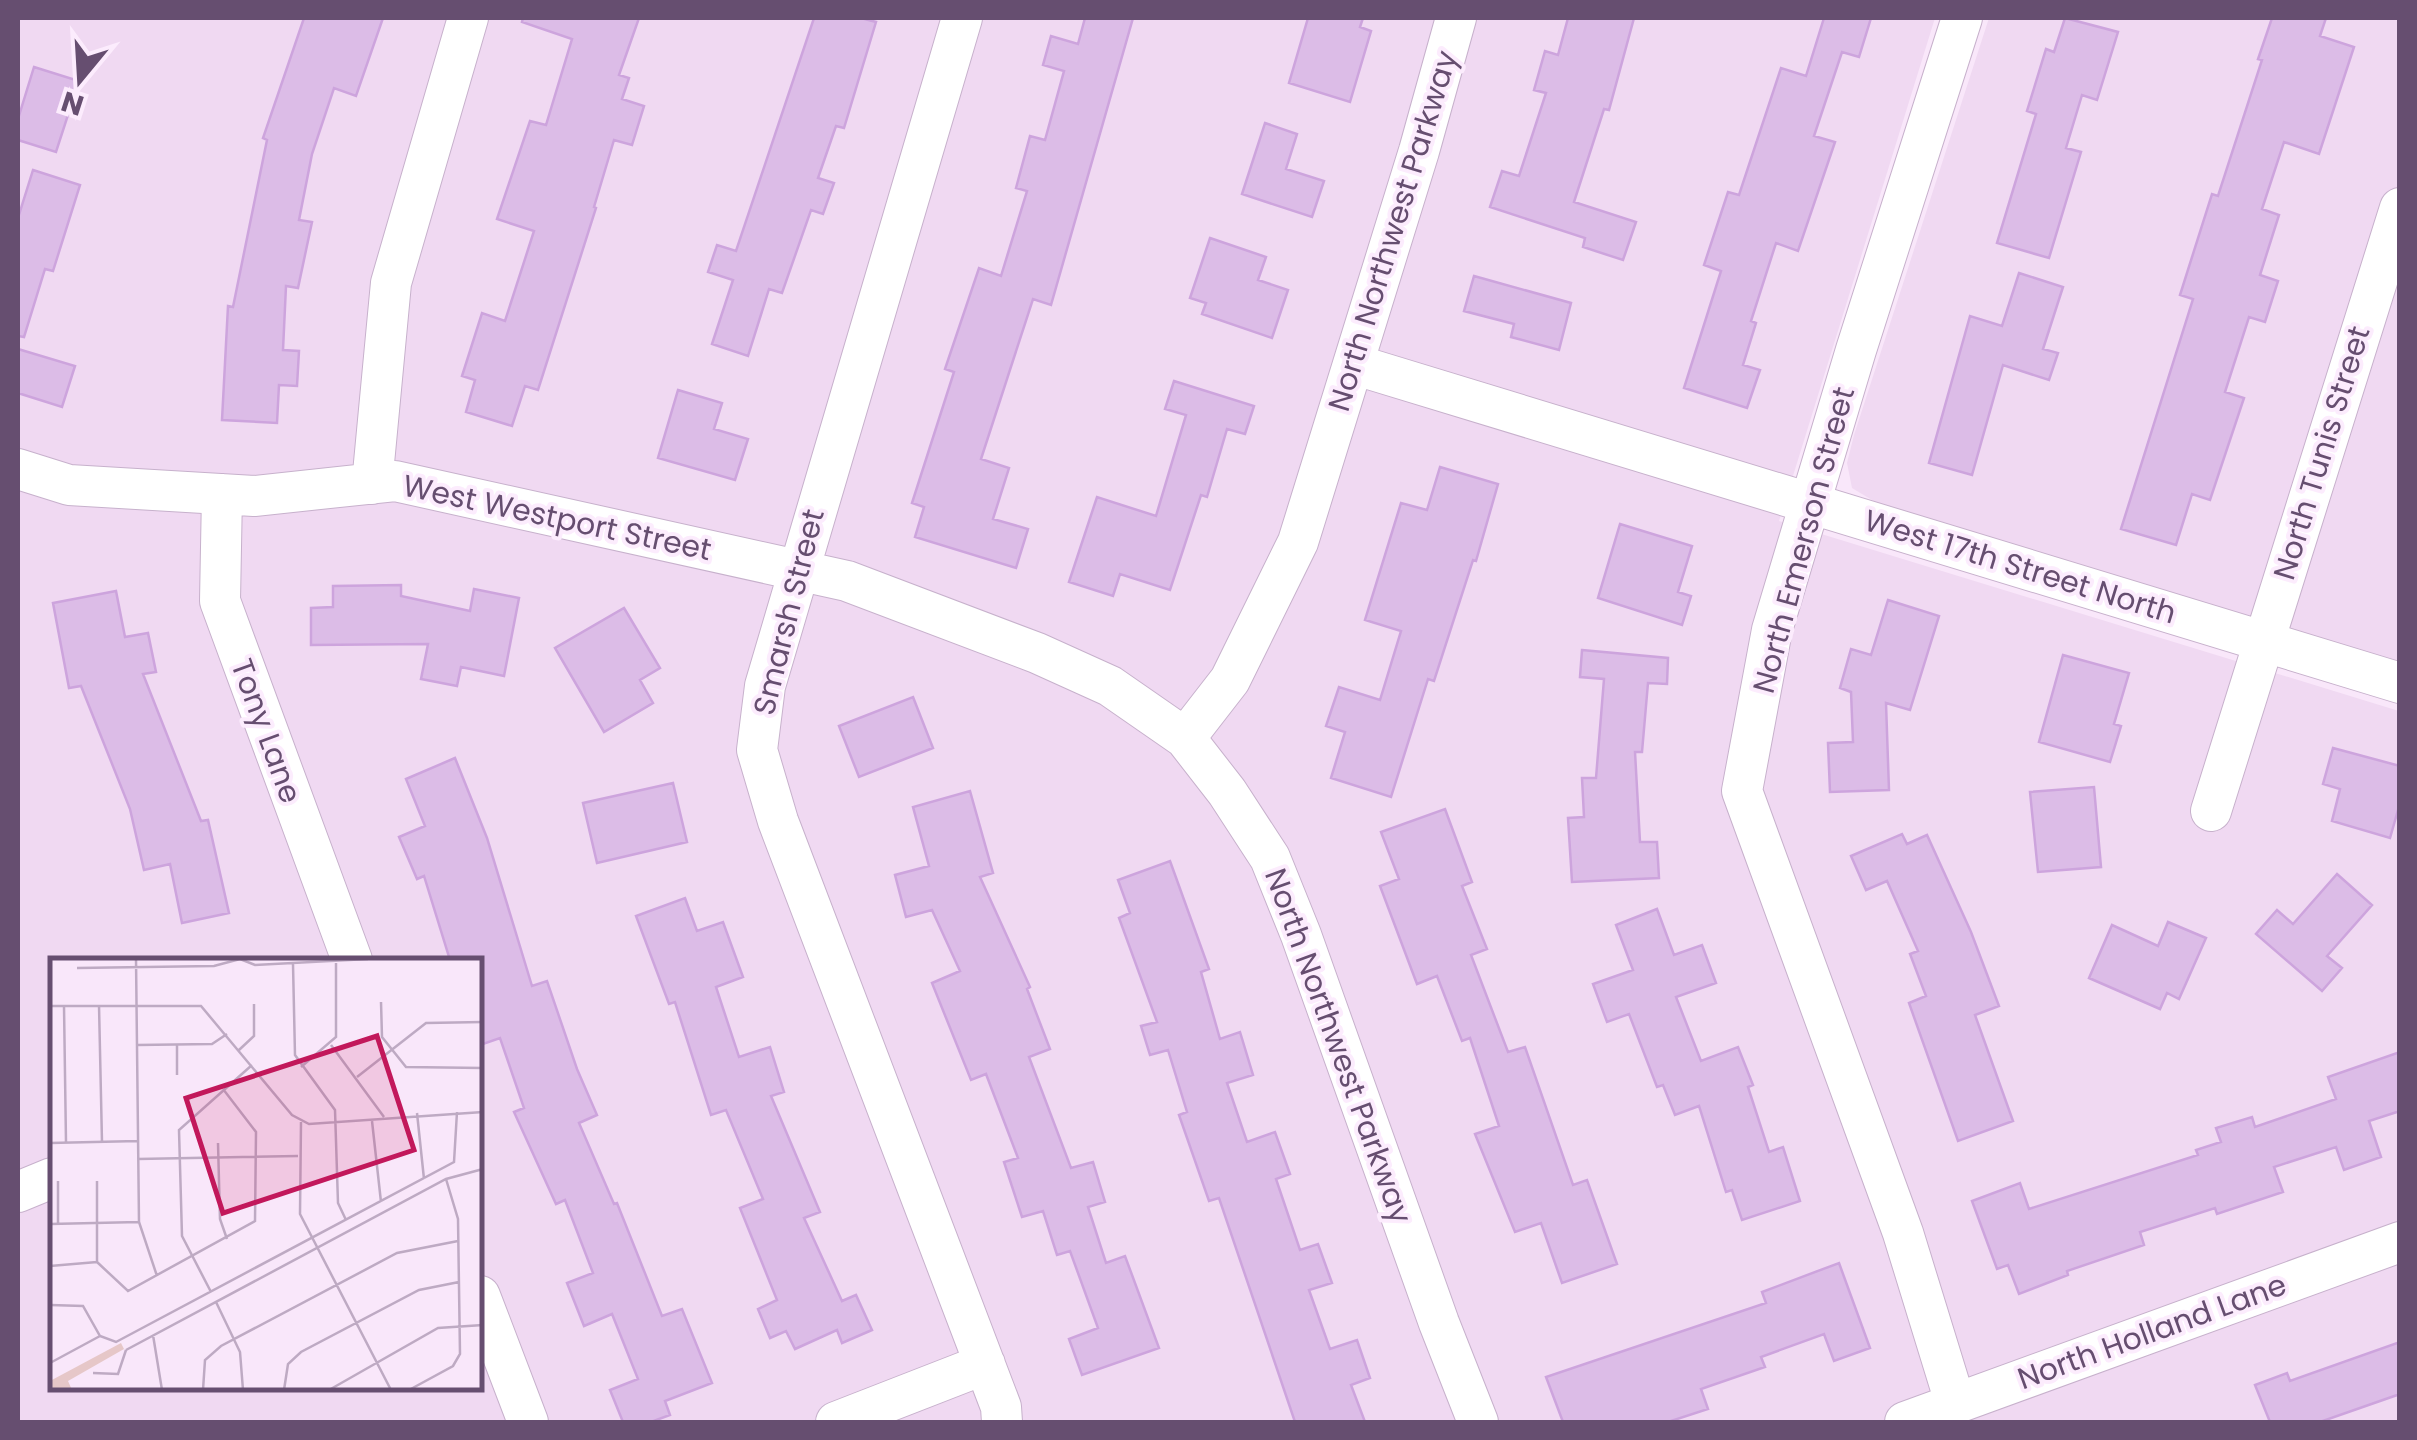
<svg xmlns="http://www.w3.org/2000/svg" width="2417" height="1440" font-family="Poppins,sans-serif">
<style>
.residential{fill:#f0d9f2;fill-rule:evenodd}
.building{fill:#dcbce7;stroke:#cda4dd;stroke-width:2.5}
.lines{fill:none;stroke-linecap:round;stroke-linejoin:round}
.minor-casing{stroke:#c7b1cc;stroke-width:42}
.minor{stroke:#fff;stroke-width:40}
.labels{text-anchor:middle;stroke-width:8;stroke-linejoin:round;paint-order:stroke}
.street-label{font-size:30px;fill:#664e70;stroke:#fcecfd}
.inset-road{fill:none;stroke:#beaac3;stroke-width:2.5}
.view{fill:#c2185b;fill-opacity:0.15;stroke:#c2185b;stroke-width:5}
.inset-edge{fill:none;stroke:#664e70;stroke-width:5}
</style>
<rect width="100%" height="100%" fill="#f9e7fa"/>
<path class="residential" d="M18 18H1935L1779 521 2399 711V1422H18ZM52 960H480V1388H52Z
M1989 18H2399V664L1882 506 1852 488 1847 463 1854 435Z"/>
<path class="building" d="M304 18H383L356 96 334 88 312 154 299 220 312 222 298 288 286 286 283 350 299 351 297 386 279 385 277 423 222 420 228 306 233 307 267 140 263 138Z
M523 18H639L619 75 629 78 622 99 644 106 632 145 614 140 594 207 596 208 538 390 525 386 512 426 466 412 475 380 462 376 482 313 505 321 534 231 497 219 530 121 546 125 572 39 522 22Z
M814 18H861L876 22 844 128 836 126 818 178 834 183 823 214 811 210 782 293 769 289 748 356 712 344 733 280 708 272 717 245 736 251Z
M1085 18H1133L1051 305 1033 299 981 459 1009 468 993 519 1028 529 1016 568 915 537 924 507 912 503 954 372 945 369 979 268 1001 276 1027 191 1016 188 1030 136 1045 140 1064 71 1043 65 1051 36 1078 44Z
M1308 18H1363L1360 27 1371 31 1350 102 1289 83Z
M1568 18H1634L1609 110 1604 109 1574 202 1636 222 1623 260 1583 247 1585 238 1490 207 1502 171 1519 176 1546 93 1534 90 1545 51 1558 55Z
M1824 18H1871L1859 57 1842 52 1814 136 1835 142 1798 251 1776 243 1751 321 1756 323 1743 365 1760 370 1747 408 1684 388 1721 271 1704 265 1728 192 1739 195 1781 68 1806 76Z
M2065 18 2118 32 2097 100 2082 95 2066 148 2081 152 2049 258 1997 243 2036 114 2027 111 2046 49 2054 52Z
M2272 18H2326L2320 36 2354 47 2319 154 2284 142 2262 209 2279 215 2260 275 2278 281 2265 322 2249 317 2225 392 2244 398 2210 500 2192 494 2176 545 2121 529 2193 299 2180 295 2212 194 2218 196 2262 60 2258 59Z
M34 67 79 81 56 152 18 140V119Z
M1265 123 1297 134 1286 169 1324 181 1312 217 1242 194Z
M33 170 80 185 53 271 45 269 24 337 18 336V218Z
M1210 238 1266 257 1258 280 1288 290 1272 338 1202 314 1206 303 1190 298Z
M2019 273 2063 287 2043 349 2058 353 2049 380 2003 365 1972 475 1929 463 1970 316 2002 326Z
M1474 276 1571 303 1559 350 1511 337 1514 324 1464 311Z
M18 349 75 366 62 407 18 393Z
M1174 381 1254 406 1245 434 1227 429 1207 497 1201 495 1170 590 1120 574 1113 596 1069 582 1097 497 1156 516 1186 415 1165 409Z
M678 390 722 403 714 429 748 439 735 480 658 458Z
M1440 467 1498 484 1476 561 1473 560 1434 681 1428 679 1391 797 1331 778 1345 732 1326 726 1339 687 1380 700 1401 631 1365 620 1401 503 1427 510Z
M1620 524 1692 546 1678 592 1691 596 1682 625 1598 598Z
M401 585V596L470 611 474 589 519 598 504 676 461 667 457 686 421 679 428 644 311 645V608L333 607V586Z
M116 591 125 637 148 633 156 672 143 674 201 821 208 820 229 913 182 923 170 864 144 870 130 809 81 686 69 688 53 603Z
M1888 600 1939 616 1910 710 1886 703 1889 790 1830 792 1828 743 1853 742 1851 692 1840 688 1851 649 1871 655Z
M624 608 660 668 640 680 653 703 604 732 555 648Z
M1582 650 1668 658 1667 684 1648 683 1642 752H1635L1640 842H1657L1659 878 1572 882 1568 818 1584 817 1582 778H1596L1604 679 1580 677Z
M2063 655 2129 673 2114 724 2121 726 2110 762 2039 742Z
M913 697 933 748 859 777 839 726Z
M2333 748 2400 766V803L2390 838 2332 821 2340 789 2323 784Z
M455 758 487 838 532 986 547 981 577 1069 597 1115 579 1123 614 1204 617 1203 662 1316 682 1309 712 1383 665 1401 670 1415 651 1422H623L610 1390 638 1379 612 1314 584 1326 567 1283 593 1273 565 1200 556 1204 514 1112 524 1108 500 1038 480 1045V960H450L424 876 417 879 399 837 425 826 406 779Z
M673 783 687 842 597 863 583 803Z
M2094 787 2101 867 2038 872 2030 792Z
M970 791 993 873 980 877 1030 987 1027 989 1050 1049 1029 1057 1071 1168 1093 1162 1105 1202 1088 1207 1106 1263 1125 1256 1159 1348 1082 1375 1069 1339 1098 1328 1070 1251 1057 1255 1043 1211 1022 1217 1004 1162 1018 1158 986 1074 971 1080 932 983 960 971 932 910 906 917 895 875 929 866 913 807Z
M1445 809 1472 882 1462 886 1487 949 1471 955 1508 1052 1525 1047 1573 1185 1587 1180 1617 1264 1562 1283 1541 1223 1515 1232 1475 1134 1499 1126 1470 1038 1462 1041 1437 976 1417 984 1380 886 1399 879 1381 832Z
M1902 834 1907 844 1927 835 1971 932 1999 1006 1975 1015 2013 1121 1958 1141 1909 1003 1926 996 1910 954 1918 951 1887 881 1866 890 1851 856Z
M1170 861 1209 969 1201 972 1220 1039 1240 1032 1253 1075 1227 1083 1247 1142 1275 1132 1290 1174 1276 1179 1300 1250 1318 1244 1332 1283 1309 1290 1330 1349 1357 1340 1370 1378 1351 1385 1365 1422H1295L1219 1198 1209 1201 1179 1115 1187 1112 1168 1050 1150 1055 1141 1026 1157 1022 1119 918 1130 913 1118 880Z
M2337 874 2372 905 2327 956 2342 968 2322 991 2256 934 2277 910 2293 924Z
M685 898 697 931 723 922 743 977 716 987 739 1057 770 1047 784 1092 771 1096 820 1212 804 1218 842 1301 856 1295 872 1330 842 1343 837 1330 795 1349 786 1331 770 1338 758 1309 777 1300 740 1208 763 1199 726 1110 711 1115 675 1002 669 1004 636 916Z
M1657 909 1674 955 1702 945 1716 983 1676 997 1701 1061 1738 1047 1753 1085 1748 1087 1769 1152 1783 1147 1800 1201 1742 1220 1732 1190 1726 1192 1699 1106 1675 1115 1663 1085 1657 1087 1629 1014 1607 1022 1593 984 1633 970 1616 925Z
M2168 922 2206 938 2179 999 2167 993 2160 1009 2089 978 2112 925 2158 946Z
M2400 1052V1111L2369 1121 2381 1157 2344 1170 2336 1147 2274 1167 2283 1192 2217 1214 2215 1208 2140 1232 2144 1245 2067 1271 2068 1275 2019 1294 2008 1265 1997 1269 1972 1201 2020 1183 2029 1209 2198 1155 2196 1150 2221 1142 2216 1128 2252 1117 2255 1127 2336 1099 2328 1077Z
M1839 1263 1870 1348 1834 1361 1824 1334 1761 1357 1765 1367 1701 1389 1708 1409 1668 1422H1563L1546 1377 1766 1303 1762 1292Z
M2400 1342V1394L2320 1422H2270L2255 1385 2287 1373 2290 1381Z"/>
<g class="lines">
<defs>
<path id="minor" d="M962 18 765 686 757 750 778 821 1001 1407 1002 1422
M1353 364 2400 683
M18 469 69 485 254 496 395 481 847 581 1037 653 1110 686 1185 738 1227 792 1270 858 1301 935 1439 1323 1478 1422
M372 484 391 283 468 18
M222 494 220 601 352 960
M1185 738 1230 680 1298 542 1419 151 1456 18
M2211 811 2400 208
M18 1192 52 1178
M480 1296 528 1422
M1955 1402 1903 1233 1742 791 1772 630 1856 350 1962 18
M836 1422 985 1364
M1905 1422 2400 1242"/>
</defs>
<use href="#minor" class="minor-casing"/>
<use href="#minor" class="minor"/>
</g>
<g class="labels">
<g class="street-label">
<text transform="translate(1393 231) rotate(-73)" y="10">North Northwest Parkway</text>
<text transform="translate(2322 453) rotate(-73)" y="10">North Tunis Street</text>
<text transform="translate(557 518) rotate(12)" y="10">West Westport Street</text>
<text transform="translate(1804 540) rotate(-75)" y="10">North Emerson Street</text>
<text transform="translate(2020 567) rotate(17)" y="10">West 17th Street North</text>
<text transform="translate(789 612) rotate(-76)" y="10">Smarsh Street</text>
<text transform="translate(266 731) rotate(70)" y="10">Tony Lane</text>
<text transform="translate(1338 1046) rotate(70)" y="10">North Northwest Parkway</text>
<text transform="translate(2152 1332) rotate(-20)" y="10">North Holland Lane</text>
</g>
</g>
<g transform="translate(50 958)">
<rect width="432" height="432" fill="#f9e7fa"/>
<path d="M71 385 74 391 18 423 22 432H0V423Z" fill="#e6c7c8"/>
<path class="inset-road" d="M86 1 89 264 107 318M190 1 205 7 318 1M243 6 245 97 285 152 288 245 296 262M27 10 164 8 190 1M331 44 332 79 356 109 433 110M49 47 52 184M0 48H151L242 157 259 166 433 154M14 48 16 184M127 86V117M87 87 162 86 177 76M281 87 334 159M189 92 204 78V46M251 109 286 79V5M307 119 376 65 433 64M367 155 374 221M322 163 331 244M251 164 250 256 341 432M0 185 88 183M168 185 170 261 177 281M88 201 248 198M8 223V266M0 266 89 264M47 304 78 333 205 263 206 174 173 131M47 304V223M0 308 47 304M161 334 132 278 129 172 202 107M166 344 190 394 193 432M0 347 33 348 50 378 66 384 404 204 407 154M103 377 112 432M76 392 396 221 433 211M0 405 50 378M43 415 68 416 76 392M153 432 155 402 171 388 347 295 408 283M234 432 238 406 251 394 369 332 409 324M279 432 388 370 433 367M359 432 403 408 410 396 408 261 396 221"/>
<path class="view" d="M327 78 364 192 173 255 136 140Z"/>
<rect width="432" height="432" class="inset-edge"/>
</g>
<rect width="2417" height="1440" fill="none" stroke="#664e70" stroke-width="40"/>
<g transform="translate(80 80) rotate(198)" stroke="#fcecfd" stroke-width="8" paint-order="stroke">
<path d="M0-8L18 38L0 25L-18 38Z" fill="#664e70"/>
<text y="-15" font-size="28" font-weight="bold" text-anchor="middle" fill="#664e70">N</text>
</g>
</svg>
